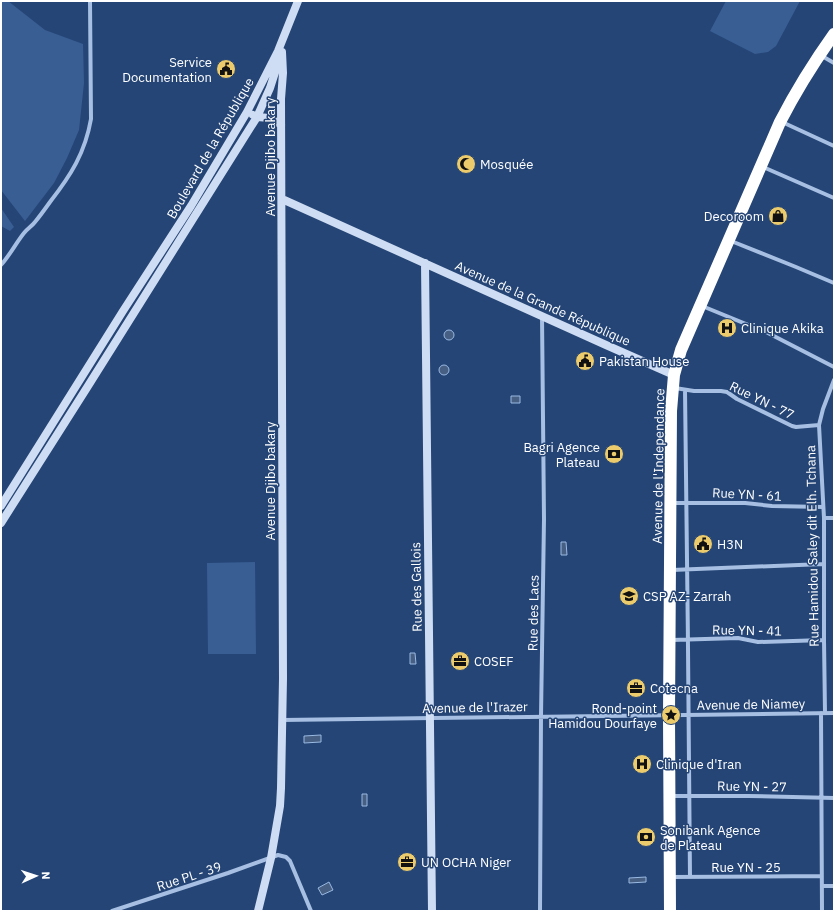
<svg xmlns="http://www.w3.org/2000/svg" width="835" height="912" font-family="'IBM Plex Sans',sans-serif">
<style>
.green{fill:#395e93}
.water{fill:#475f82;stroke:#9ab9e3}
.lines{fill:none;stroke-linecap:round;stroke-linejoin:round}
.street{stroke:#a6bfe2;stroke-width:4}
.secondary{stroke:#ceddf3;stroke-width:8}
.highway{stroke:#fff;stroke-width:12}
.labels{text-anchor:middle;stroke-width:3;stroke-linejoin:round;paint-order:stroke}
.poi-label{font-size:13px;fill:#fff;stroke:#254576;text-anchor:start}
.street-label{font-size:13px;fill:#fff;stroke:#254576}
</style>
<rect width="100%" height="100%" fill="#254576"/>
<path class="green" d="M1 1H8L45 30 83 44 84 83 79 130 67 158 54 183 25 221 1 190Z
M726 1H800L776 46 768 52 755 54 710 31Z
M1 208 14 227 10 231 1 226Z
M255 562 256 654H208L207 563Z"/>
<path class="water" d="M444 335a5 5 0 1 1 10 0a5 5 0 1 1-10 0Z
M439 370a5 5 0 1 1 10 0a5 5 0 1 1-10 0Z
M511 396H520V403H511Z
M561 542H566L567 555H561Z
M410 653H415L416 664H410Z
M321 735V742L304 743V736Z
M362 794H367V806H362Z
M646 877V882L629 883V878Z
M329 882 333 890 322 895 318 888Z"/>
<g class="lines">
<path class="street" d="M822 56 834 63
M782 122 834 146
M763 167 834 198
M731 241 796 267 834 283
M1 265C10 255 16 243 24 233 27 229 32 226 35 222 40 216 45 209 50 202 71 175 85 153 91 119L90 1
M702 306 768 333 834 367
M675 388 694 391H721L727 392 737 399 792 426 796 427 819 425
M685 390C687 552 689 715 690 877
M673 503H745L772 506 823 507
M824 518H834
M672 570 823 564
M672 640 738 638 758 642 824 640
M821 713 822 911
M825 713 824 640V518L819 425 823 409 834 380
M282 720 834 713
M670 796H748L834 798
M671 877 822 876
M822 886H834
M112 911 228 873 278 855 286 857 290 861 311 911
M540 911 541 716 544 519 542 316"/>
<path class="secondary" d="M253 115 257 117 270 118 281 125
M282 199 606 345 674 375
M425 263 432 911
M1 506 123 311 191 206 247 112 278 51 298 1
M1 523 88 386 257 117 270 88 280 57
M258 911 271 858 280 806 281 788 283 678 281 99 283 73 282 52 278 51"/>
<path class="highway" d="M670 911 669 715 671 411 674 375 681 350 780 122C796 91 814 62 834 34"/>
</g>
<defs>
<symbol id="civic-disc" viewBox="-11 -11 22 22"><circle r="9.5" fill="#ebcb6b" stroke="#254576"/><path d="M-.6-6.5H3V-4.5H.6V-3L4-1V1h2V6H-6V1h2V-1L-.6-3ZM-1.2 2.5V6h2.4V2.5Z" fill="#111"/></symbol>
<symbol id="mosque-disc" viewBox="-11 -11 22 22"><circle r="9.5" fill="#ebcb6b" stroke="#254576"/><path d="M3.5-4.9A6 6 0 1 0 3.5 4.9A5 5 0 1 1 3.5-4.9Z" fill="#111"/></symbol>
<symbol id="shop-disc" viewBox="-11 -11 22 22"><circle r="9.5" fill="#ebcb6b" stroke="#254576"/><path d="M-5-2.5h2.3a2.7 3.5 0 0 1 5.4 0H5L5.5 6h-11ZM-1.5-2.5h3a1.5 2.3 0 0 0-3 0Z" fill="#111"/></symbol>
<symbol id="hospital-disc" viewBox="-11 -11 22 22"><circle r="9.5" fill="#ebcb6b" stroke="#254576"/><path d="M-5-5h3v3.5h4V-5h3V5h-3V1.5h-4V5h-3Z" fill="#111"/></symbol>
<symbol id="bank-disc" viewBox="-11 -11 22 22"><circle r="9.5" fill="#ebcb6b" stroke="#254576"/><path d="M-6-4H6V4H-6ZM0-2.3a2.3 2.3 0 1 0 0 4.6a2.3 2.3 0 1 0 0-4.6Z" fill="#111"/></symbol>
<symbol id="school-disc" viewBox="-11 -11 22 22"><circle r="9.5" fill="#ebcb6b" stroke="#254576"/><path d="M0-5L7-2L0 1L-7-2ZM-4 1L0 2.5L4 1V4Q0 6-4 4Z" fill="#111"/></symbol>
<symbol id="office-disc" viewBox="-11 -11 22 22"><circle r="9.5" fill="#ebcb6b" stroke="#254576"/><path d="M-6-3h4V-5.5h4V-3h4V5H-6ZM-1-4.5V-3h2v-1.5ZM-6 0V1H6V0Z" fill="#111"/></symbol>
<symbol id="sight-disc" viewBox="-11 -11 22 22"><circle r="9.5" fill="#ebcb6b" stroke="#254576"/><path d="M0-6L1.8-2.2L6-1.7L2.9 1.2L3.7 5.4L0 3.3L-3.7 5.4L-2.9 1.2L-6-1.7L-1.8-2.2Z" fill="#111"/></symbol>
</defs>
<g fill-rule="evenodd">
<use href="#civic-disc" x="215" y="58" width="22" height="22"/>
<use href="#mosque-disc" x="455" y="153" width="22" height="22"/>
<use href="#shop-disc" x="767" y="205" width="22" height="22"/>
<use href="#hospital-disc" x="716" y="317" width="22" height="22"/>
<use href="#civic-disc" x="574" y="350" width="22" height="22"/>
<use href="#bank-disc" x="603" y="443" width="22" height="22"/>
<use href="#civic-disc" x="692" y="533" width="22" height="22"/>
<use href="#school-disc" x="618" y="585" width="22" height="22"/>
<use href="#office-disc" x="449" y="650" width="22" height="22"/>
<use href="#office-disc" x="625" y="677" width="22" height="22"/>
<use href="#sight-disc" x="660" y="704" width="22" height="22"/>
<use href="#hospital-disc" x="631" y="753" width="22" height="22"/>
<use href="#bank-disc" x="635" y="826" width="22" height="22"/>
<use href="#office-disc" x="396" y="851" width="22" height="22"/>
</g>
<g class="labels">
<g class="poi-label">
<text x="212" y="67" text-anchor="end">Service<tspan x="212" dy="15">Documentation</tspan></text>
<text x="480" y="169">Mosquée</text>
<text x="764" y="221" text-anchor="end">Decoroom</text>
<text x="741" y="333">Clinique Akika</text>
<text x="599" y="366">Pakistan House</text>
<text x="600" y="452" text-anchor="end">Bagri Agence<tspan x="600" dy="15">Plateau</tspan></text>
<text x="717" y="549">H3N</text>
<text x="643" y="601">CSP AZ- Zarrah</text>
<text x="474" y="666">COSEF</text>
<text x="650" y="693">Cotecna</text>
<text x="657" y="713" text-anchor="end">Rond-point<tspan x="657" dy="15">Hamidou Dourfaye</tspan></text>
<text x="656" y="769">Clinique d'Iran</text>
<text x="660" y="835">Sonibank Agence<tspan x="660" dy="15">de Plateau</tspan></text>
<text x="421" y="867">UN OCHA Niger</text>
</g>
<g class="street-label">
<text transform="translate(210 148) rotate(-60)" y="5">Boulevard de la République</text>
<text transform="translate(270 157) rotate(-90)" y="5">Avenue Djibo bakary</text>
<text transform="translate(543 303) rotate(24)" y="5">Avenue de la Grande République</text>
<text transform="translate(762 400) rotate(26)" y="5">Rue YN - 77</text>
<text transform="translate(658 466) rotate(-89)" y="5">Avenue de l'Independance</text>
<text transform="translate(270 481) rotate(-90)" y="5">Avenue Djibo bakary</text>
<text transform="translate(747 494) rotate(3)" y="5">Rue YN - 61</text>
<text transform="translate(812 546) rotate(-91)" y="5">Rue Hamidou Saley dit Elh. Tchana</text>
<text transform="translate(416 587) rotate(-91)" y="5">Rue des Gallois</text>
<text transform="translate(533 613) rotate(-89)" y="5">Rue des Lacs</text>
<text transform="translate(747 630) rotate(1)" y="5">Rue YN - 41</text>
<text transform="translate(751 704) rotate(-1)" y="5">Avenue de Niamey</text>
<text transform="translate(475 707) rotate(-1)" y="5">Avenue de l'Irazer</text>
<text transform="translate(752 786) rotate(1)" y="5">Rue YN - 27</text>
<text x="746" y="872">Rue YN - 25</text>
<text transform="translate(189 876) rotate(-18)" y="5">Rue PL - 39</text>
</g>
</g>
<rect width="835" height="912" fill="none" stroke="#ffffff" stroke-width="4"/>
<g transform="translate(36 876) rotate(87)" stroke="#254576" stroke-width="3" paint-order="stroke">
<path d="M0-3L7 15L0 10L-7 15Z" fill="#ffffff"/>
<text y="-6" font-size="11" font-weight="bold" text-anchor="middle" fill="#ffffff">N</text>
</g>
</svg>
